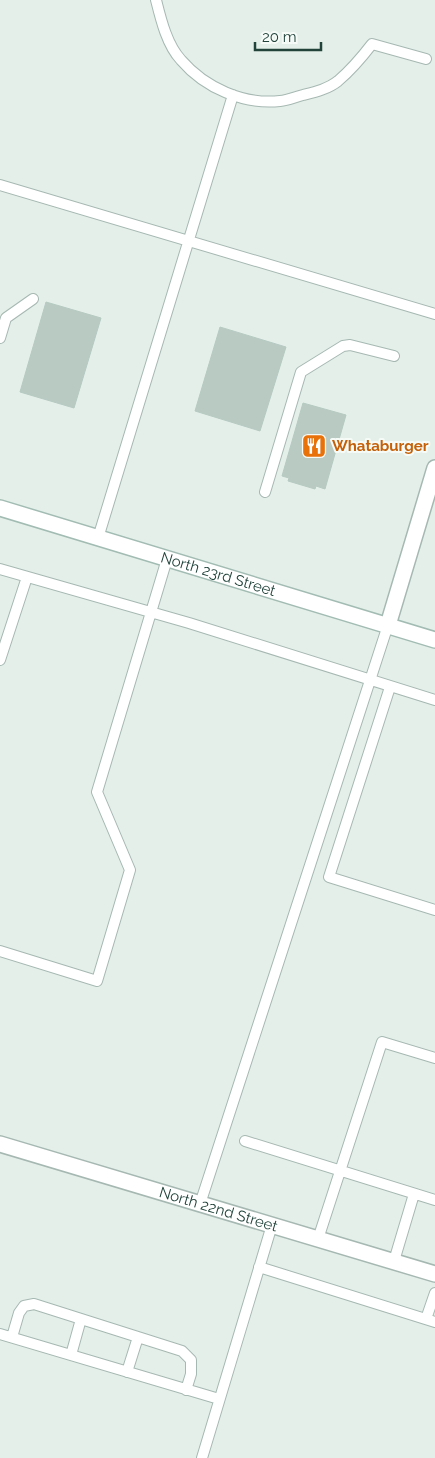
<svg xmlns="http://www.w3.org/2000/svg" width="435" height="1458" font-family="Raleway,sans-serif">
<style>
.building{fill:#b9cac3;stroke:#b6cac2}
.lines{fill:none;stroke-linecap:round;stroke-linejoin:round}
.lane-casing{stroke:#a6b8b2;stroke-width:12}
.street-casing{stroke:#a6b8b2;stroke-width:18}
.secondary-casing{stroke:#a2bcb3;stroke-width:18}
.lane{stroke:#fff;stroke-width:10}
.street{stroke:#fff;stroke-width:15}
.secondary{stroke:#fff;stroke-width:15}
.labels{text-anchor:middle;stroke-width:4;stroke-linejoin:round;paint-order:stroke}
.food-label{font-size:15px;font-weight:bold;fill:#c56008;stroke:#f6fbf8;text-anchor:start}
.street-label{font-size:15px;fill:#21433a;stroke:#f6fbf8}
</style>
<rect width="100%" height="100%" fill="#e4efea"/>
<path class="building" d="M46 302 101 318 74 408 20 392Z
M220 327 286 347 260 431 195 411Z
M303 403 346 415 325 489 316 486 315 489 288 481 289 478 282 476Z"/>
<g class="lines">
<defs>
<path id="lane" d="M156 0C161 20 167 45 181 60 205 88 244 105 280 101 288 100 295 97 303 95 315 92 328 89 338 81 351 70 362 57 372 44L426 59
M0 185 435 314
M0 338 6 318 33 299
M265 492 301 372 343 346 350 345 394 356
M98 538 233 95
M0 569 189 623 435 700
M0 660 27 577
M390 687 329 877 435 910
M0 951 97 981 130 870 97 792 167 559
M245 1141 435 1200
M200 1204 388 625
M318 1239 382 1042 435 1058
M394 1261 414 1194
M259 1267 435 1322
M426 1319 435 1293
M0 1334 219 1399
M12 1337 19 1313 24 1306 34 1304 182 1351 191 1360V1374L186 1390
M71 1355 81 1319
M127 1372 138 1337
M202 1458 272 1225"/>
<g id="street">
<path d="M388 625 435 468"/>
<path id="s1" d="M0 1144 435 1274"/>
</g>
<g id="secondary">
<path id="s2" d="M0 508 435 640"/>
</g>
</defs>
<use href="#lane" class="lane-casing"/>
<use href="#street" class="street-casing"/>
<use href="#secondary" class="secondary-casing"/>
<use href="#lane" class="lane"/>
<use href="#street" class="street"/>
<use href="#secondary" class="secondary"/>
</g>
<defs>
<symbol id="restaurant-square" viewBox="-11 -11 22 22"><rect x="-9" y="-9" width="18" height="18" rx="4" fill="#e8710a" stroke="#f6fbf8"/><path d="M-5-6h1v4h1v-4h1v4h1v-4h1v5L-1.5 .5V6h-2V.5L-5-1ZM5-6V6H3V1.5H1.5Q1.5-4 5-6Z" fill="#fff"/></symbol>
</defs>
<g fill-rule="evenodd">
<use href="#restaurant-square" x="300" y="432" width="28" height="28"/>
</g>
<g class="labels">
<g class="food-label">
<text x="332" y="451">Whataburger</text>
</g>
<g class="street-label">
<text dy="5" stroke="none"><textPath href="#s2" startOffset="228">North 23rd Street</textPath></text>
<text dy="5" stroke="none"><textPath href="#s1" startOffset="228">North 22nd Street</textPath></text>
</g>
</g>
<path d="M255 42v8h66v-8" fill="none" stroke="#21433a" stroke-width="2.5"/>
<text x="262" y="42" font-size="15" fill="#21433a" stroke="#f6fbf8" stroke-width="4" paint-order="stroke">20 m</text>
</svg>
